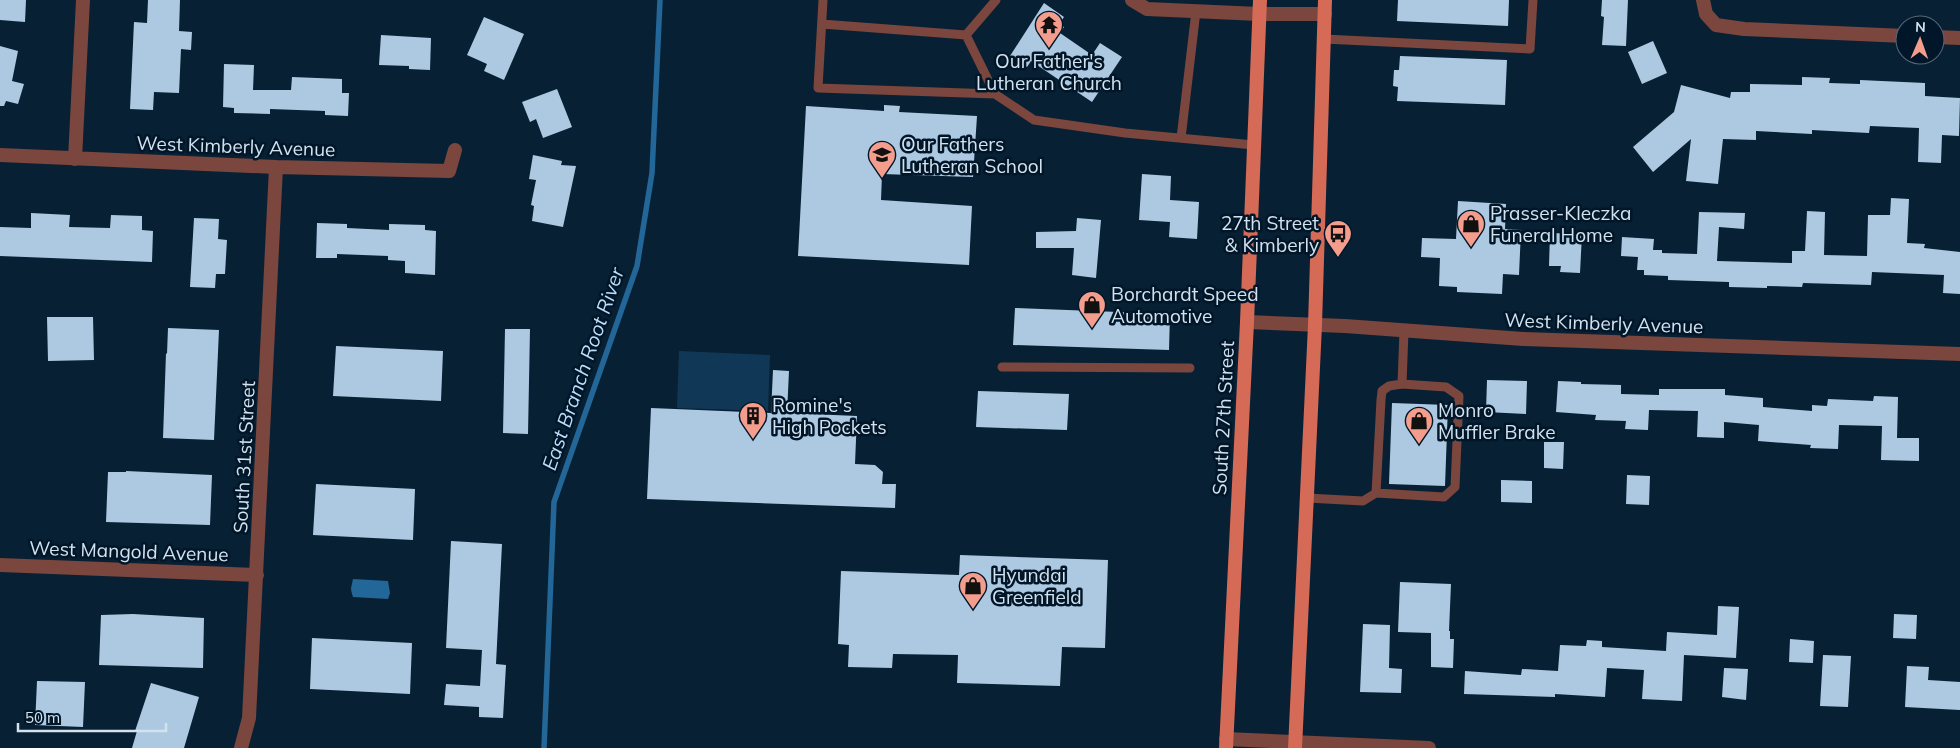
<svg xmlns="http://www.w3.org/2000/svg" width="1960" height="748" font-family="Mulish,sans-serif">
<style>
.green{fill:#103856}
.water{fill:#236799}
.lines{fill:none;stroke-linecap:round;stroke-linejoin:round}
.stream{stroke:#236799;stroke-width:5.5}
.building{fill:#adc9e2}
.service{stroke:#7a463d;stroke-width:9}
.minor{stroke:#7a463d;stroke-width:14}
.primary{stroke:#d56a57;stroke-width:14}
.labels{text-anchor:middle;stroke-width:5;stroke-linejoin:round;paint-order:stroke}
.poi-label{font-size:19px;fill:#d3e2ef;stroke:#011729;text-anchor:start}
.street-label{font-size:19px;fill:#d3e2ef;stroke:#011729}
.water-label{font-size:20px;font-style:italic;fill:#bcdefa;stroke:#011729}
</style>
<rect width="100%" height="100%" fill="#082033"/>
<path class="green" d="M679 351 770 355 768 411 677 408Z"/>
<path class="water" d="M353 579 388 581 390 593 388 599 353 597C350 587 351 589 353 579Z"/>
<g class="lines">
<path class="stream" d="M544 748 554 502 637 266 652 173 660 0"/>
</g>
<path class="building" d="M0 0H26L25 22 0 20Z
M148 0H180L179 31 192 32 191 50 181 49 179 93 154 92 153 110 130 109 134 22 147 23Z
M1398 0H1509L1508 26 1397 21Z
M1602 0H1628L1626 46 1602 45 1604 17 1601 16Z
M1044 3 1064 17 1059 24 1064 27 1060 33 1092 55 1100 43 1122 57 1092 102 1031 61 1027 67 1010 56Z
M484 17 524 34 504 80 484 71 487 64 467 55Z
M381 35 431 38 430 70 409 69V66L379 65Z
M1653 41 1667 73 1642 84 1628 52Z
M0 46 18 51 12 81 24 84 18 104 6 101 4 106H0Z
M1400 56 1507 60 1505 105 1397 101 1398 87 1393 86 1394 70H1399Z
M224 64 254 65 253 90H291L292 77 342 79V93H349L348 116 325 115V111L270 109V114L234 113V108L223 107Z
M1802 77 1830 78 1829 83 1860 84V80L1925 83V96L1960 98 1959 136 1942 135 1941 163 1918 162 1919 128 1870 126 1869 133 1812 130V134L1756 131V140L1723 139 1718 184 1686 181 1691 139 1653 172 1633 147 1674 112 1681 85 1730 98 1731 92H1750V84L1802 85Z
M557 89 572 127 543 138 536 119 530 122 522 102Z
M884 105 900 106 899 112 977 116 973 177 882 174 881 200 972 206 969 265 798 256 806 106 884 111Z
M533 155 562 161 561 165 576 166 563 227 532 221 534 206 531 205 536 180 529 179Z
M1142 174 1171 176 1170 200 1199 202 1197 239 1169 237 1170 222 1139 220Z
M1891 198 1909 199 1907 243 1925 244 1924 248 1960 252V294L1943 293 1944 275 1872 272 1871 285 1803 283 1802 287 1767 286V288L1729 287V282L1668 280V276L1644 275V270H1637L1638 257 1621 256 1622 237 1654 239 1653 250H1662V253L1697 254 1699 212 1745 213 1744 229 1719 227 1717 261 1792 263V251H1805L1807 211 1825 212 1824 255 1867 256 1868 215H1890Z
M1458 201 1506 204 1505 229 1521 230 1519 275 1503 274 1502 294 1457 292V287L1439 286 1440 258 1421 257 1422 238 1456 239Z
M31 213 70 215 69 227 110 228 111 215 142 216V230L153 231 152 262 0 256V227L31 228Z
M194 218 219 219 218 239 227 240 225 274H216L215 288 190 287Z
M1077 218 1101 220 1096 278 1072 275 1074 248H1036V232L1076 231Z
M317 223 347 224V228L389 230V224L425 225V230L436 231 435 275 405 273V261L388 260V256L337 254V258H316Z
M1550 233 1582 234 1580 273 1560 272 1561 266H1549Z
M1015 308 1170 314 1169 350 1013 345Z
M47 317H93L94 360 48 361Z
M168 328 219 330 214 440 163 438 166 353 167 354Z
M505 329H530L528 434 503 433Z
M336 346 443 351 441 401 333 396Z
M773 370 789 371 787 413 857 416 855 464 875 465 883 472 882 484H896L895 508 647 499 651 408 771 413Z
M1487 380 1527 381 1526 414 1486 412Z
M1558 381 1581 382V384L1621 385V394L1659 395V389H1725V395L1763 398V407L1812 411V405L1827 406 1828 399 1873 401 1874 396 1898 397 1897 438H1919V461L1881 460 1882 426 1839 425 1838 449 1810 448 1811 445 1758 441 1759 425 1724 422V438L1697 437 1698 411 1649 410 1648 430 1625 429 1626 421 1595 420 1596 415 1556 412Z
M978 391 1069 394 1067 430 976 427Z
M1392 403 1448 405 1445 486 1389 484Z
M1544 442H1564L1563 469 1544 468Z
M126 471 212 475 210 525 106 522 108 472H126Z
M1627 475 1650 476 1649 505 1626 504Z
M1501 480 1532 481V503L1501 502Z
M316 484 415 489 413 540 313 535Z
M451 541 502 544 496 664 506 665 503 718 479 717V707L444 705 446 684 480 686 482 650 446 648Z
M960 555 1108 560 1105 648 1062 647 1060 686 957 683 958 655 893 654 892 668 848 667 849 645 838 644 841 571 959 575Z
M1400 582 1451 584 1449 631H1450V639H1454L1453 668 1431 667V633L1398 632Z
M1718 606 1739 607 1736 658 1684 655 1682 701 1642 699 1644 670 1607 668 1605 697 1555 694V697L1464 694 1465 671 1521 675 1522 669 1558 671 1560 645 1586 646 1587 640 1602 641V647L1666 651 1667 632 1717 635Z
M133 614 204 618 203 668 99 665 101 615Z
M1894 614 1917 615 1916 639 1893 638Z
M1363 624 1390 625 1389 668 1402 669 1401 693 1360 692Z
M312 638 412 643 410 694 310 689Z
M1790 639 1814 641 1813 663 1789 662Z
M1823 655 1851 656 1848 707 1820 706Z
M1907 666 1929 667 1928 680 1960 682V710L1905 707Z
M1724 668 1748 669 1746 700 1722 697Z
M37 681 85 682 83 727 35 725Z
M151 683 199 697 184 748H132L137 731H135Z"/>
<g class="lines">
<path class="service" d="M823 0 818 88 995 94
M996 0 966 35 995 94 1034 120 1125 133 1254 145
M822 24 966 35
M1324 39 1530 49 1533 0
M1181 138 1196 11
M1002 367 1190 368
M1376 493 1444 497 1455 487 1459 396 1446 387 1402 384
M1307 498 1363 501 1376 493 1381 400 1382 391 1389 386 1402 384 1404 331"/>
<path class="minor" d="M1132 0 1147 9 1259 14H1325
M1703 0 1706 14 1716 25 1744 29 1905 36
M1935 37 1960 38
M0 155 276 167 449 171 455 150
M75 159 83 0
M1247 322 1345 326 1523 339 1960 354
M0 565 257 575
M1226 739 1429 748
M241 748 249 718 276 167"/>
<path class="primary" d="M1226 748 1247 322 1260 0
M1295 748 1315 325 1325 0"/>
</g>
<defs>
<symbol id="temple-pin" viewBox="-11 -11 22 30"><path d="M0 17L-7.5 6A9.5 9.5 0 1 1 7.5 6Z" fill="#f49d8d" stroke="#011729"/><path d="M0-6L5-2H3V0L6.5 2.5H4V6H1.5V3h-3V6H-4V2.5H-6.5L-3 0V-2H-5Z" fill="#111"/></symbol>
<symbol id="school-pin" viewBox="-11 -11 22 30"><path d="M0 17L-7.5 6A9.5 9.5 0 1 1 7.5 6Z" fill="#f49d8d" stroke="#011729"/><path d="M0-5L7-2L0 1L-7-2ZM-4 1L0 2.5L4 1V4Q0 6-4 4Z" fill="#111"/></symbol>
<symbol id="shop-pin" viewBox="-11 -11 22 30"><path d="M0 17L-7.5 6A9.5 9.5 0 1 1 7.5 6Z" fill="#f49d8d" stroke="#011729"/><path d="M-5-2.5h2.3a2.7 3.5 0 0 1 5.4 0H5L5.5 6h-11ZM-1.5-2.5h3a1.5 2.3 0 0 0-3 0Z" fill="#111"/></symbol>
<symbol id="bus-pin" viewBox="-11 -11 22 30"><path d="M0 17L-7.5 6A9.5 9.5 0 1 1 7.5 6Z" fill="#f49d8d" stroke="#011729"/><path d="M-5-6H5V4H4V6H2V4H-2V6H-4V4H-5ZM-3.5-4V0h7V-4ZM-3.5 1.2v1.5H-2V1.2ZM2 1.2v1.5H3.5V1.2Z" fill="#111"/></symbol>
<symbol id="building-pin" viewBox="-11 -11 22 30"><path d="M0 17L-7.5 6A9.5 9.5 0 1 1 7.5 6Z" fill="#f49d8d" stroke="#011729"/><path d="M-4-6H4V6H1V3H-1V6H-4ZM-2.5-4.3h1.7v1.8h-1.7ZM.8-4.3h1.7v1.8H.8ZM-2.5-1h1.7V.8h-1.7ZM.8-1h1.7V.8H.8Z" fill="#111"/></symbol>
</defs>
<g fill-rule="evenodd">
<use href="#temple-pin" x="1033" y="9" width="32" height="43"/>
<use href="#school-pin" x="866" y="139" width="32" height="43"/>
<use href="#shop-pin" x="1455" y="208" width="32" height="43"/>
<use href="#bus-pin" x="1322" y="218" width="32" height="43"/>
<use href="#shop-pin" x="1076" y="289" width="32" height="43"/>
<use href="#building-pin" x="737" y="400" width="32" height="43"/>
<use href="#shop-pin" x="1403" y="405" width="32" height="43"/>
<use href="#shop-pin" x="957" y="570" width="32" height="43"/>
</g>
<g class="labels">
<g class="poi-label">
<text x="1049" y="68" text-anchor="middle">Our Father's<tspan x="1049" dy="22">Lutheran Church</tspan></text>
<text x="901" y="151">Our Fathers<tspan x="901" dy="22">Lutheran School</tspan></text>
<text x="1490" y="220">Prasser-Kleczka<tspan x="1490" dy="22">Funeral Home</tspan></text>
<text x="1319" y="230" text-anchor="end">27th Street<tspan x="1319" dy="22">&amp; Kimberly</tspan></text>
<text x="1111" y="301">Borchardt Speed<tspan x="1111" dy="22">Automotive</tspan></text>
<text x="772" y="412">Romine's<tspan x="772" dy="22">High Pockets</tspan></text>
<text x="1438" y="417">Monro<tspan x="1438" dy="22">Muffler Brake</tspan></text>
<text x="992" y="582">Hyundai<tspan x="992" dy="22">Greenfield</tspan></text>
</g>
<g class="street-label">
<text transform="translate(236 146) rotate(2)" y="7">West Kimberly Avenue</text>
<text transform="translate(1604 323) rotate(2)" y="7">West Kimberly Avenue</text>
<text transform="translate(1223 418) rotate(-87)" y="7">South 27th Street</text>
<text transform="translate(244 457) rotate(-87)" y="7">South 31st Street</text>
<text transform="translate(129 551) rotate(2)" y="7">West Mangold Avenue</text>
</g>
<g class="water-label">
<text transform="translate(583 369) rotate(-71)" y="7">East Branch Root River</text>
</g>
</g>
<g transform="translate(1920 40) rotate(2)"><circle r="24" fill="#011729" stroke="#556878"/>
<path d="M0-4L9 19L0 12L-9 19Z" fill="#f49d8d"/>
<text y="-8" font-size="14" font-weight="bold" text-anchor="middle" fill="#d3e2ef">N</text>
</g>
<path d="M18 723v8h148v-8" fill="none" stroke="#d3e2ef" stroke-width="2.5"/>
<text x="25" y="723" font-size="15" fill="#d3e2ef" stroke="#011729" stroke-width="4" paint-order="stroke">50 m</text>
</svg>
